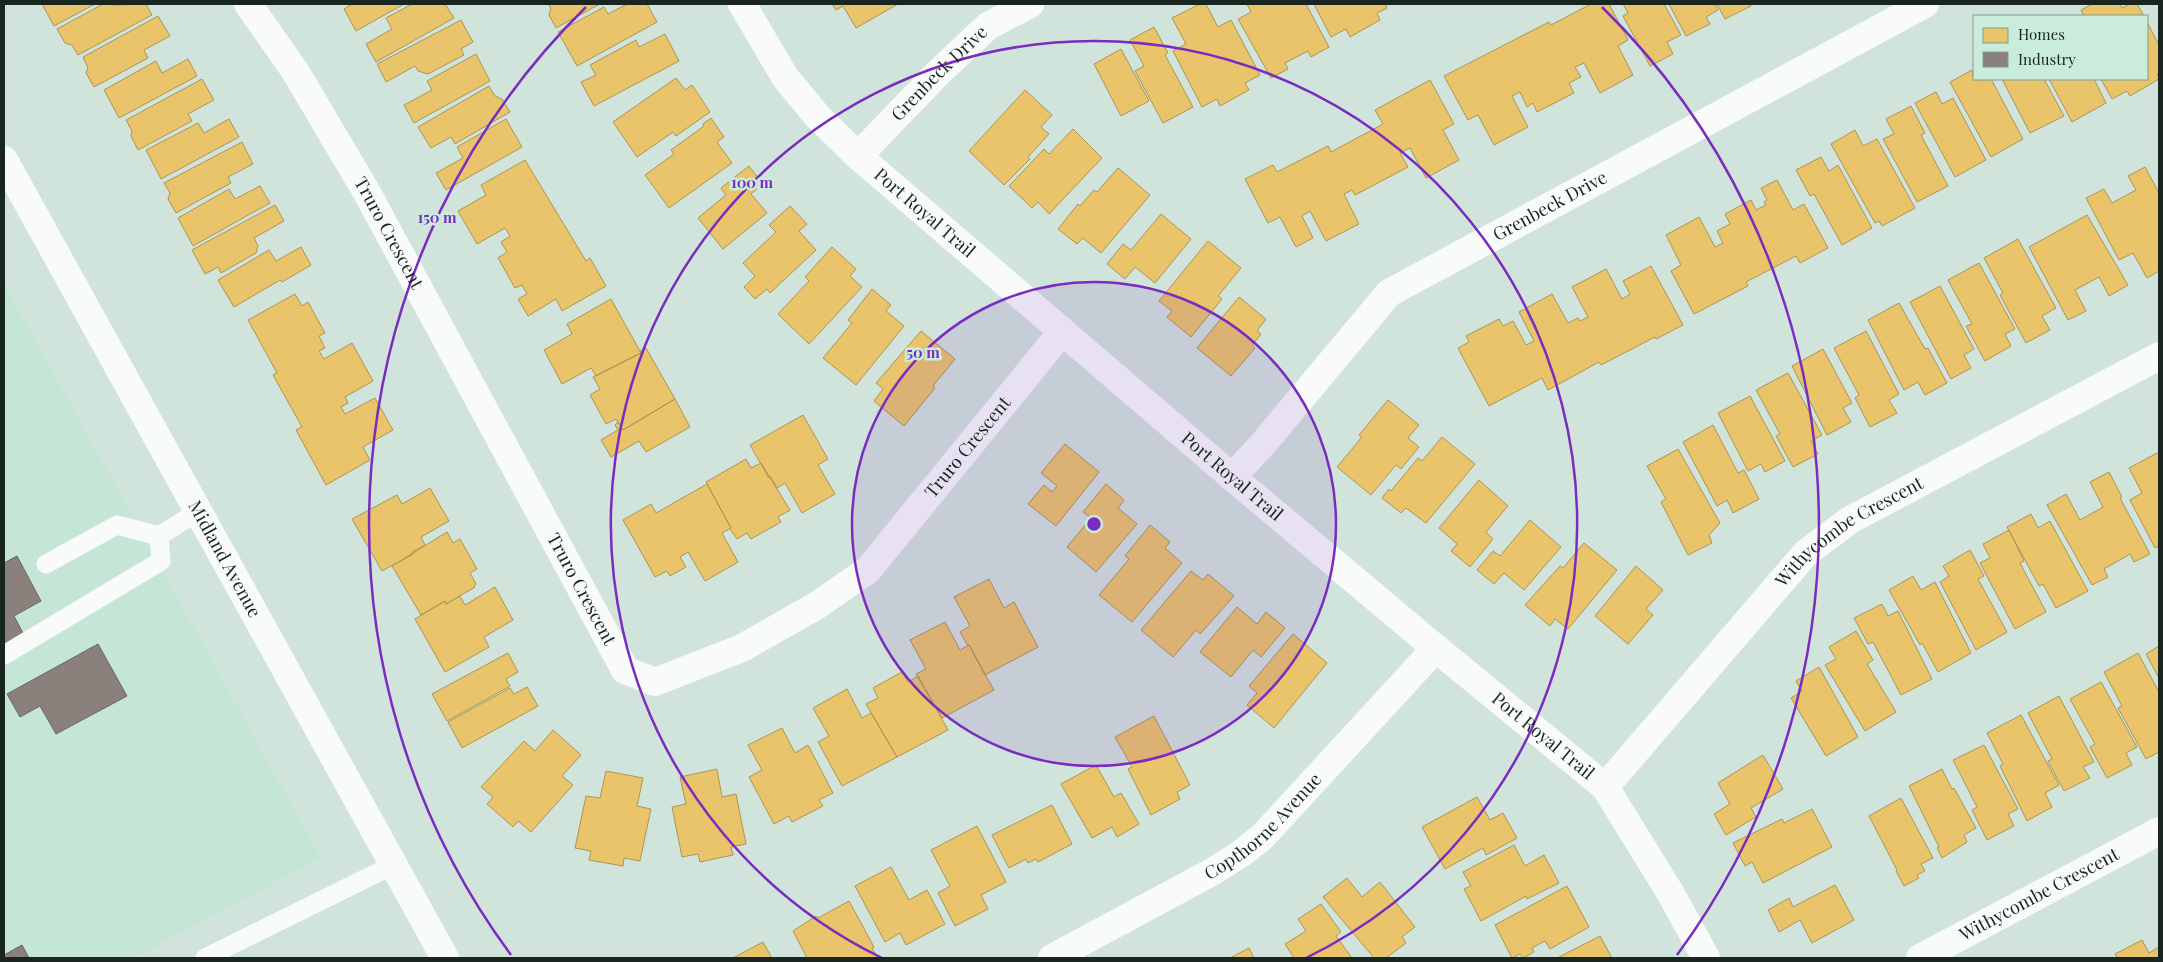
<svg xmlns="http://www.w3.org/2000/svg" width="2163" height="962" font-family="'Playfair Display',serif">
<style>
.built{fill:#c5e6d7}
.homes{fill:#e9c46a;stroke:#ab9554}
.industry{fill:#8a817c;stroke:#686660}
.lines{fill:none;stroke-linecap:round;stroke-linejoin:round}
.service{stroke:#f8fbfa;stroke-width:19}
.minor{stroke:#f8fbfa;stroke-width:28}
.tertiary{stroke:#f8fbfa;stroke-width:28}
.secondary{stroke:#f8fbfa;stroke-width:28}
.ring{fill:none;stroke:#7b2cbf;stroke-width:2.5}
.labels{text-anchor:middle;stroke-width:5;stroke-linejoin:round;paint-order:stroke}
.street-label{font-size:18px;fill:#192620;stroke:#c9ecdb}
.centre{fill:#7b2cbf;stroke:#c9ecdb;stroke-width:2.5}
.ring-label{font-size:15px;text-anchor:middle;font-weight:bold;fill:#7b2cbf;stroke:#c9ecdb;stroke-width:5;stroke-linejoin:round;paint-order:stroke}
</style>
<rect width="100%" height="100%" fill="#d1e4db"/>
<path class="built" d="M4 283 321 858 134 958H4Z"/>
<path class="homes" d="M42 4H95L54 26Z
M103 4 116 5 146 4 152 15 78 55 72 45 65 43 57 29Z
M352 4H404L356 31 344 9Z
M412 4H445L454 18 376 62 366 44 392 29 386 18Z
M548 4H600L556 28 549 15 551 8Z
M627 4H647L657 22 577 66 558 32 604 7 608 14Z
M832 4H898L856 28 843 6 836 10Z
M1200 4H1206L1218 27 1231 20 1260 75 1245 83 1249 90 1220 106 1217 99 1202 107 1173 51 1186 44 1172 18Z
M1247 4H1306L1329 47 1311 57 1308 51 1285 63 1288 69 1271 78 1238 19 1251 12Z
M1314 4H1385L1387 8 1377 13 1380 20 1350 37 1346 29 1331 37Z
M1591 4H1609L1628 40 1618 46 1633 75 1600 93 1584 63 1575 67 1581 77 1569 83 1574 93 1537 112 1533 103 1527 107 1520 92 1512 96 1528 127 1494 145 1478 115 1468 120 1444 76 1549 22 1551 25Z
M1623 4H1664L1681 35 1667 42 1673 54 1650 66 1623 16 1628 13Z
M1669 4H1715L1718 10 1706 17 1710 24 1686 36Z
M1717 4H1749L1751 6 1725 19Z
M2092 4H2120L2122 8 2130 4H2137L2144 16H2084L2081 10Z
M158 16 170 36 144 50 148 58 94 87 86 73 88 68 83 57Z
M461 20 473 42 461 49 464 55 428 74 418 71 415 66 386 82 377 64Z
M2147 22 2159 45V73L2157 74 2159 79 2130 96 2127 91 2112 99 2101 79H2147Z
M1154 27 1168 53 1165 55 1193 107 1163 123 1135 71 1144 66 1130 40Z
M665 34 679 61 594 106 581 82 596 75 590 65 636 40 639 47Z
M1121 49 1149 101 1121 116 1094 64Z
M476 54 490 81 414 123 404 105 432 90 427 81Z
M188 59 197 76 119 118 104 90 156 61 162 73Z
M1972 70 1974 79 1977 80 1991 79 2023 139 1991 157 1950 82Z
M676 78 685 90 692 85 710 112 676 136 673 132 637 157 613 122Z
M202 79 214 100 188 114 192 121 138 150 131 136 132 131 126 120Z
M2002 79H2044L2064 116 2030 133Z
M2049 79H2094L2106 103 2072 122Z
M1430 80 1454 124 1443 130 1459 160 1426 178 1410 148 1400 153 1408 167 1355 195 1352 190 1344 194 1359 224 1326 241 1310 211 1302 216 1313 238 1296 247 1280 217 1268 223 1245 179 1273 165 1277 172 1328 146 1331 152 1383 124 1375 110Z
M489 86 495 96 502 99 510 112 455 144 451 137 431 148 418 127Z
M1025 90 1052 115 1041 127 1049 134 1028 157 1030 159 1004 185 969 151Z
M1936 92 1942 104 1953 98 1986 160 1955 177 1915 103Z
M1911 106 1925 133 1921 135 1948 186 1917 202 1883 139 1894 134 1886 119Z
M711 118 724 137 717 142 732 163 669 208 645 175 674 154 671 150 704 126 703 124Z
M229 119 239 137 161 179 146 150 198 123 204 133Z
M506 119 522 147 446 190 436 173 463 158 457 147Z
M1073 129 1102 158 1049 214 1038 202 1032 208 1009 186 1044 149 1049 154Z
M1855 130 1863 146 1877 139 1915 208 1882 226 1879 221 1875 223 1831 144Z
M242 142 253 164 228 177 231 183 176 213 168 199 170 193 164 183Z
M1821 157 1829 171 1838 165 1872 228 1842 245 1814 194 1810 196 1796 170Z
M525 160 586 261 590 258 606 286 562 311 556 299 528 316 518 299 527 294 522 285 515 288 498 258 507 252 501 242 510 236 505 228 477 244 458 211 486 195 481 185Z
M749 166 763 184 751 194 767 213 723 249 698 218 726 195 721 188Z
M2145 167 2159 193V271L2147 278 2133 253 2119 260 2086 198 2104 189 2112 203 2136 190 2128 176Z
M1118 168 1150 195 1101 253 1083 238 1077 244 1058 229 1078 204 1080 206 1094 190 1097 192Z
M1777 180 1793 210 1804 204 1828 248 1800 263 1796 256 1746 282 1748 286 1694 314 1671 271 1681 265 1666 235 1699 217 1715 247 1723 243 1717 231 1730 224 1725 214 1751 200 1756 210 1766 205 1764 202 1767 200 1761 188Z
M260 186 270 203 193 246 178 218 229 189 235 199Z
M275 205 284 221 254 238 258 246 256 253 221 273 218 267 205 274 192 250Z
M790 206 807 224 799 231 816 250 770 293 767 289 755 299 744 287 755 276 743 263 776 232 769 225Z
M1161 214 1191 239 1155 283 1135 267 1125 279 1107 264 1123 244 1131 250Z
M2087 215 2128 285 2109 296 2099 277 2075 290 2086 311 2068 320 2029 247Z
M2018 239 2056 308 2042 316 2050 330 2026 343 2000 295 2003 293 1984 258Z
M1208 241 1241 268 1218 296 1222 299 1191 337 1167 317 1172 311 1159 301Z
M301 247 311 265 282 282 280 280 234 307 218 280 269 250 276 261Z
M832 247 856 269 850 276 862 287 809 344 778 314 809 281 805 277Z
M1979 263 2015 329 2005 334 2011 346 1985 361 1966 326 1972 324 1948 280Z
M1651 266 1683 325 1656 339 1655 337 1601 365 1599 362 1548 390 1542 378 1489 406 1458 348 1469 342 1466 336 1499 319 1503 326 1513 321 1526 345 1534 341 1519 312 1552 294 1568 323 1578 318 1580 321 1588 317 1572 287 1606 269 1622 299 1630 294 1623 281Z
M1940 286 1974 349 1964 355 1971 368 1951 379 1910 302Z
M872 289 891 305 886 311 904 326 856 385 823 358 852 323 848 320Z
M295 294 302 306 308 302 325 333 319 336 325 348 319 351 324 359 352 343 373 381 345 397 348 403 341 407 345 414 375 398 393 430 363 447 370 460 326 485 296 430 302 427 273 375 277 373 248 320Z
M1239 297 1266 319 1257 331 1261 334 1252 345 1255 348 1231 376 1197 348Z
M611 299 641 353 596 376 591 368 562 384 544 350 572 334 567 324Z
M1899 303 1925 349 1928 348 1947 383 1925 395 1918 382 1904 390 1868 320Z
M921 331 955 359 933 386 935 388 904 426 874 401 883 389 876 383Z
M1866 331 1899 394 1889 400 1897 413 1870 427 1855 398 1859 395 1834 348Z
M646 348 675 399 623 430 616 419 606 424 590 395 600 389 593 377 641 353 640 351Z
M1823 349 1852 403 1843 408 1851 422 1827 435 1792 366Z
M1788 373 1822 435 1811 441 1818 454 1793 467 1776 436 1780 434 1756 390Z
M1750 396 1785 461 1765 472 1761 464 1748 471 1718 413Z
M675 399 690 427 646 452 639 441 611 457 601 440 618 430 615 425 618 422 623 430Z
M1388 400 1419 425 1408 438 1419 447 1401 469 1396 465 1371 495 1337 467 1362 437 1359 435Z
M803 415 828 459 818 465 835 494 802 513 785 483 777 488 770 476 769 478 750 445Z
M1713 425 1738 473 1744 470 1759 499 1733 513 1727 500 1717 506 1683 442Z
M1442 437 1475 464 1426 523 1406 508 1401 513 1382 498 1389 489 1391 491 1418 458 1422 461Z
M1065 444 1099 472 1056 526 1028 504 1044 485 1052 492 1057 486 1041 473Z
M1678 449 1720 523 1709 535 1712 543 1688 555 1661 502 1666 499 1647 466Z
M2159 452V546L2155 548 2130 500 2142 493 2129 468Z
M746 459 751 468 761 463 790 510 778 517 781 522 751 539 747 533 737 539 730 529 731 528 706 482Z
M2109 472 2122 497 2120 498 2150 554 2134 562 2130 554 2104 569 2108 577 2092 585 2047 505 2066 494 2080 520 2103 507 2090 482Z
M1479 480 1508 506 1486 532 1493 539 1470 567 1451 551 1457 544 1439 528Z
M707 484 731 528 722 533 738 562 705 581 688 552 680 557 686 567 670 576 667 571 655 577 623 520 651 504 656 513Z
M1106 484 1124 500 1118 508 1137 524 1096 572 1067 547 1091 518 1083 512Z
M430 488 449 521 421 537 425 545 412 552 413 554 382 571 352 519 397 495 402 504Z
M2031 514 2038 528 2050 521 2088 591 2056 608 2043 584 2039 586 2007 527Z
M1530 520 1561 547 1524 590 1504 573 1494 584 1477 570 1493 551 1500 556Z
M1150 525 1170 542 1165 548 1182 563 1132 622 1099 595 1129 559 1125 556Z
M2009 530 2024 561 2020 563 2046 612 2015 629 1980 563 1990 558 1983 544Z
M447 532 453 543 460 539 477 569 470 573 476 584 474 586 475 587 446 604 445 601 421 615 392 566Z
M1584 543 1617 570 1568 629 1555 619 1550 626 1525 605 1560 566 1563 568Z
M1970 550 1984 576 1978 579 2007 632 1976 650 1940 582 1949 576 1943 566Z
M1636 566 1663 590 1646 609 1653 615 1628 644 1595 616Z
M1191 571 1203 580 1208 574 1234 596 1200 634 1196 630 1173 657 1141 630Z
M1913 576 1921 590 1935 582 1971 653 1938 672 1922 643 1920 645 1889 590Z
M989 579 1004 608 1014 602 1038 647 985 675 969 645 968 646 960 632 970 626 954 597Z
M495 587 513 620 484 637 489 647 445 672 415 619 445 601 446 604 460 596 465 605Z
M1882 604 1888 616 1898 611 1932 679 1901 695 1873 642 1868 644 1854 618Z
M1237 607 1257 624 1266 612 1285 628 1261 657 1253 650 1231 677 1200 652Z
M945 622 960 650 969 645 994 690 942 718 916 674 926 669 910 640Z
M1856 631 1873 660 1867 664 1896 712 1865 731 1825 665 1836 659 1829 647Z
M1293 634 1327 663 1274 728 1247 705 1257 693 1249 686Z
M2159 646V678L2146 654Z
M508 653 518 672 506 679 510 686 447 721 432 694Z
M2138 653 2159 692V752L2146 759 2118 708 2122 706 2104 672Z
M1819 667 1858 737 1826 756 1791 698 1802 691 1796 681Z
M902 672 908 682 918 676 948 730 897 757 866 704 878 698 873 688Z
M2101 682 2137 747 2126 753 2132 765 2107 778 2090 747 2095 744 2070 699Z
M527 687 538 706 462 748 448 722 510 688 514 694Z
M847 689 862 718 871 713 897 757 842 786 818 742 829 736 813 708Z
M2059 696 2094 762 2083 767 2090 778 2064 791 2048 761 2052 759 2028 713Z
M2021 715 2059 785 2045 793 2052 807 2027 821 2000 766 2003 764 1987 733Z
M1154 716 1190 785 1177 792 1180 799 1151 815 1128 769 1132 767 1115 737Z
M782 728 795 753 808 745 833 793 819 800 823 806 792 822 789 816 774 824 749 777 762 770 748 745Z
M553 730 581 755 562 776 573 785 531 832 518 821 513 827 487 804 493 797 481 787 524 741 535 751Z
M1984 745 2018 809 2008 814 2014 826 1987 840 1972 810 1977 807 1953 760Z
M1763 755 1783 789 1751 808 1756 817 1726 835 1714 814 1730 804 1718 783Z
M1096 765 1114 797 1121 793 1139 824 1117 837 1112 827 1092 838 1061 784Z
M717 769 722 797 736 794 746 844 731 847 733 855 700 862 698 854 682 857 672 807 686 804 680 777Z
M1942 769 1952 789 1954 788 1976 828 1964 835 1967 842 1942 858 1937 848 1939 847 1909 786Z
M606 771 643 778 637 806 651 809 640 861 624 858 623 866 589 860 591 851 575 848 586 796 600 798Z
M1477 797 1490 820 1503 813 1517 838 1486 855 1483 848 1445 869 1422 827Z
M1901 798 1933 858 1921 864 1925 871 1917 875 1919 878 1904 886 1896 871 1897 870 1869 816Z
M1052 805 1072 844 1038 862 1036 859 1028 863 1026 859 1009 868 992 835Z
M1812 809 1832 847 1763 883 1752 862 1745 866 1733 843 1782 819 1784 823Z
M977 826 1006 882 981 895 988 909 955 926 938 893 950 886 931 850Z
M1514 845 1525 866 1544 855 1559 883 1527 899 1526 896 1481 921 1464 889 1471 886 1463 872Z
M891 867 909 900 927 890 945 924 906 945 900 933 885 942 855 886Z
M1347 878 1362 897 1380 882 1415 927 1402 937 1406 943 1386 958H1374L1323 897Z
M1835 885 1854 920 1812 943 1800 920 1779 932 1768 910 1789 898 1793 907Z
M1567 886 1589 927 1550 949 1545 941 1532 948 1534 952 1523 958 1520 954 1512 958 1495 925Z
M849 901 874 947 872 948 878 958H807L793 931 816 916 818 918Z
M1321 904 1341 932 1336 936 1352 958H1294L1285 944 1306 931 1298 919Z
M1600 936 1612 958H1560L1559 957Z
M2142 940 2149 953 2159 947V958H2117L2115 954Z
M763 942 772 958H733Z
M1249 948 1254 958H1230Z"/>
<path class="industry" d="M17 556 41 601 14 616 24 635 4 646V563Z
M98 644 127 696 56 734 40 706 20 717 7 694Z
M22 945 29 958H4V955Z"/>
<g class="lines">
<path class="service" d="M46 564 117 525 159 536 199 511
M4 655 161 561 159 536
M205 958 393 865"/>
<g class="minor">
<path id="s1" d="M248 4 295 71 366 191 625 670 655 682 742 648 816 606 868 570 1061 333"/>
<path id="s2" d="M858 156 939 72 988 26 1030 4"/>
<path id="s3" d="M1232 477 1262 445 1389 293 1925 4"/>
<path id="s4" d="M1605 787 1806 553 1850 520 2159 356"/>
<path id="s5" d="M1920 958 2159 831"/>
</g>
<g class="tertiary">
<path id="s6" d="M742 4 785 77 818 117 858 156 1232 477 1426 640 1605 787 1671 894 1706 958"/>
<path id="s7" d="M1052 958 1212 872 1242 853 1263 836 1436 648"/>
</g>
<path class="secondary" id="s8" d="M4 160 445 958"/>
</g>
<circle cx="1094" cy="524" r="242" fill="#7b2cbf" fill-opacity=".12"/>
<g class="ring">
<circle cx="1094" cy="524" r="242"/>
<path d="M882 958A483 483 0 1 1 1306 958"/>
<path d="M511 955A725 725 0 0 1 586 7M1602 7A725 725 0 0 1 1677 955"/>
</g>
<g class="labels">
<g class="street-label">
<text dy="6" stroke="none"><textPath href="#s2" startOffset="116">Grenbeck Drive</textPath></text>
<text dy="6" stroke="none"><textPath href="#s3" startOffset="425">Grenbeck Drive</textPath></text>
<text dy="6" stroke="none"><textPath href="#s6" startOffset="280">Port Royal Trail</textPath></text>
<text dy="6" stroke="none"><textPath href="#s1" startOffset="269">Truro Crescent</textPath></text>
<text dy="6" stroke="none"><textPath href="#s1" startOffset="1198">Truro Crescent</textPath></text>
<text dy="6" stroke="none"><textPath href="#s6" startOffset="685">Port Royal Trail</textPath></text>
<text dy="6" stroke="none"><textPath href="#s4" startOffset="356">Withycombe Crescent</textPath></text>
<text dy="6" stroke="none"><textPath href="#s8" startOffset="456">Midland Avenue</textPath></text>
<text dy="6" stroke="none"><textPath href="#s1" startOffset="674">Truro Crescent</textPath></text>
<text dy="6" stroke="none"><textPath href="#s6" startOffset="1090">Port Royal Trail</textPath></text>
<text dy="6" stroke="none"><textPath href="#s7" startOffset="250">Copthorne Avenue</textPath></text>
<text dy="6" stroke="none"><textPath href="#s5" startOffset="135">Withycombe Crescent</textPath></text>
</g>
</g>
<circle cx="1094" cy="524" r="8" class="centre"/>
<g class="ring-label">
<text x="752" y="188">100 m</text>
<text x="437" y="223">150 m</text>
<text x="923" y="358">50 m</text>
</g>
<rect width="2163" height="962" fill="none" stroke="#192620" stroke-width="10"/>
<rect x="1973" y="15" width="175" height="65" fill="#c9ecdb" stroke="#839d90"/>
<rect x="1983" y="28" width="25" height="15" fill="#e9c46a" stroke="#839d90"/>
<text x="2018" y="40" font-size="15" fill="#192620">Homes</text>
<rect x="1983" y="52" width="25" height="15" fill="#8a817c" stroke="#839d90"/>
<text x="2018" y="65" font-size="15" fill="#192620">Industry</text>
</svg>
